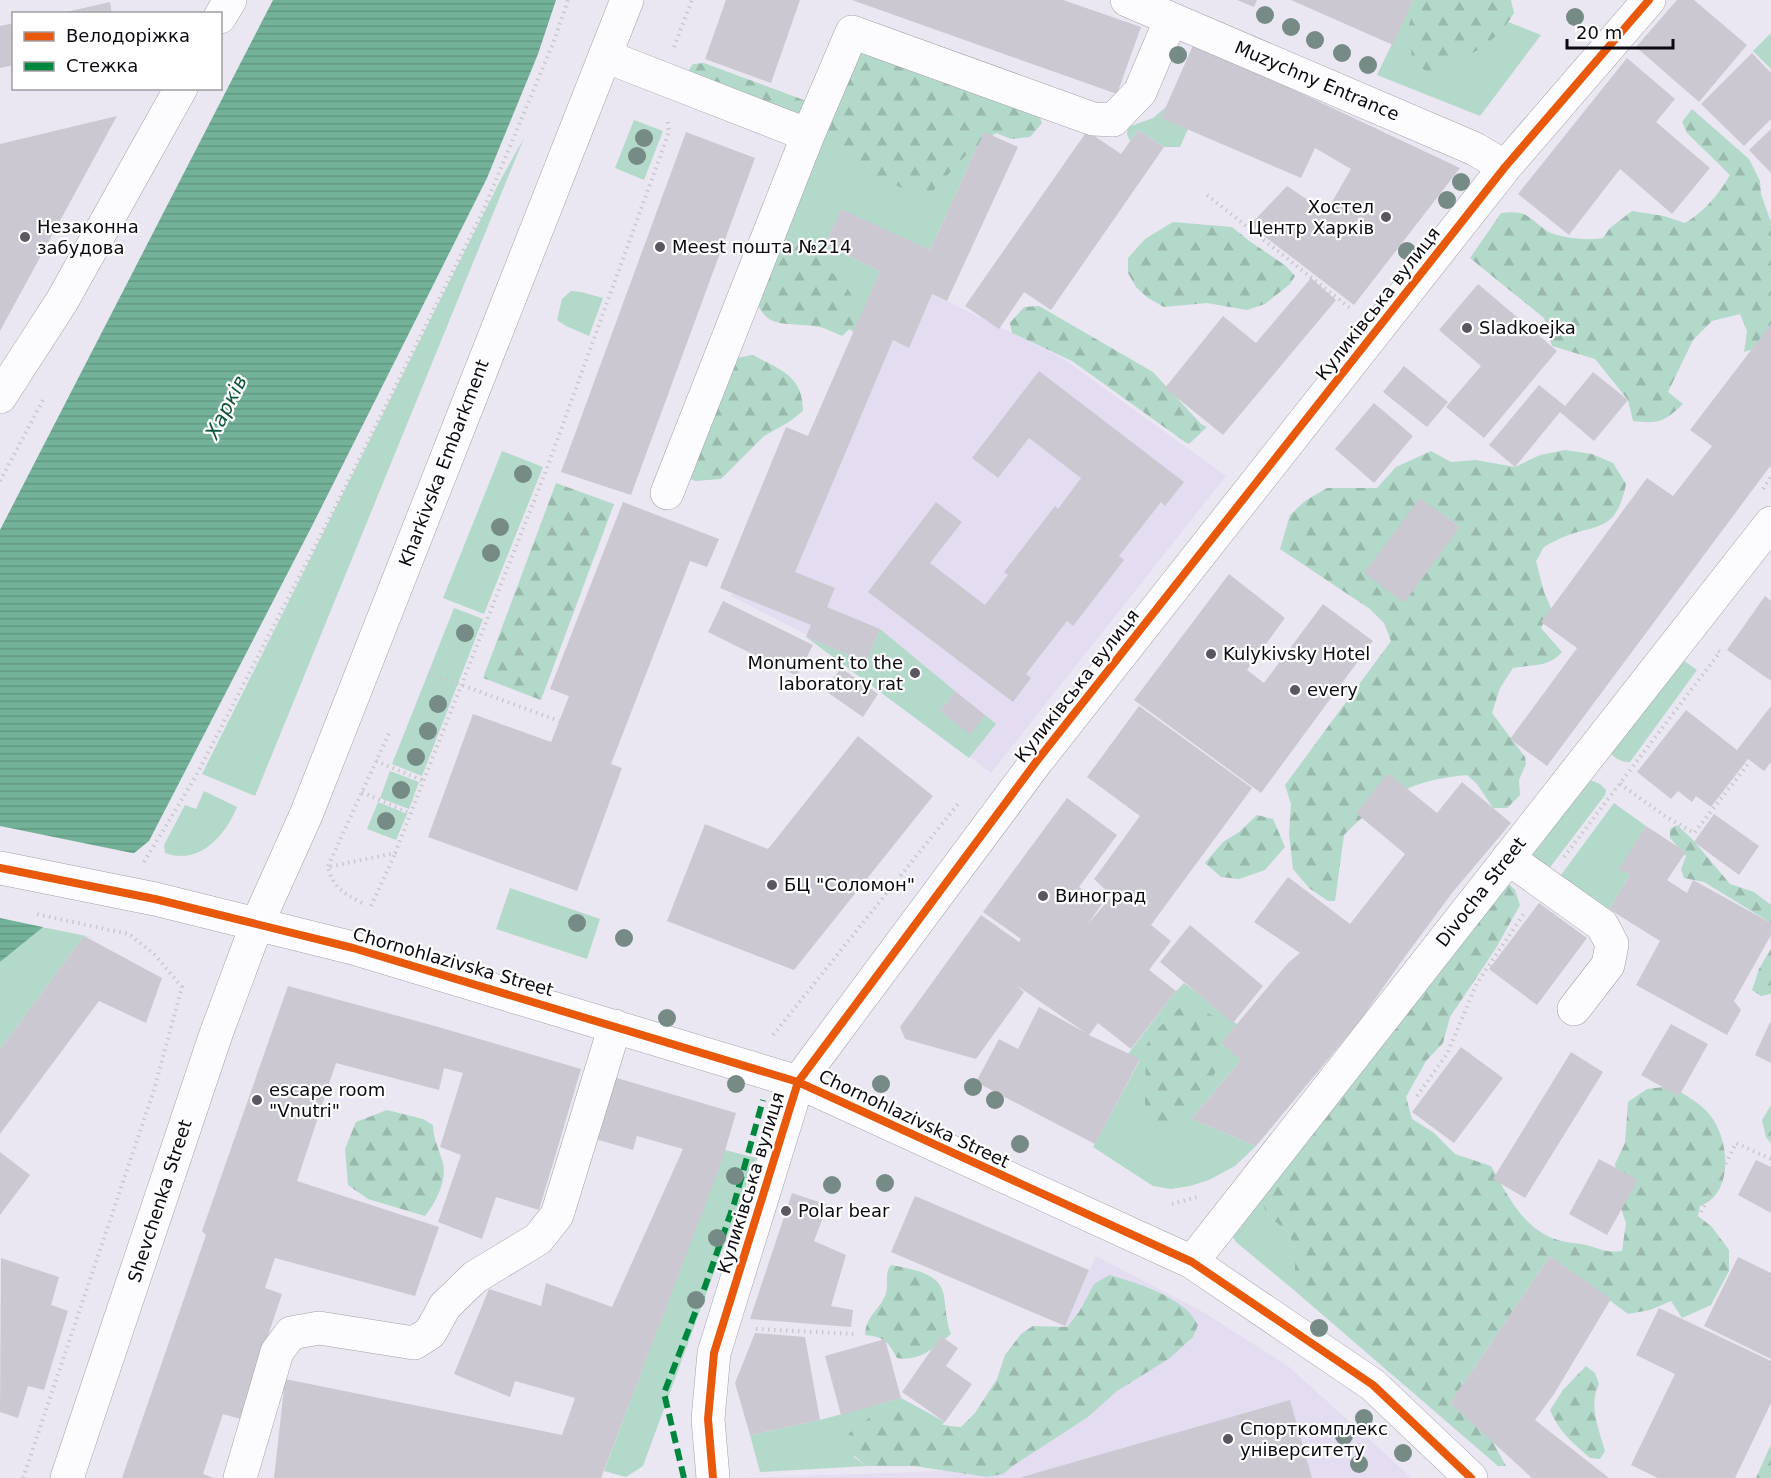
<svg xmlns="http://www.w3.org/2000/svg" width="1771" height="1478" font-family="'DejaVu Sans',sans-serif">
<style>
.built{fill:#e4ddf1}
.green{fill:#b3d9ca}
.forest{fill:url(#forest-firs)}
.water{fill:url(#water-rules)}
.pier{fill:#eae7f2}
.building{fill:#cbc8d1}
.lines{fill:none;stroke-linecap:round;stroke-linejoin:round}
.minor-casing{stroke:#a3a1a9;stroke-width:34}
.major-casing{stroke:#a3a1a9;stroke-width:34}
.path{stroke:#c9c8cc;stroke-width:4;stroke-dasharray:1.5 4.5;stroke-linecap:butt}
.minor{stroke:#fcfbfd;stroke-width:33}
.major{stroke:#fcfbfd;stroke-width:33}
.quiet{stroke:#00873e;stroke-width:6;stroke-dasharray:12 6;stroke-linecap:butt}
.cycleway-casing{stroke:#fff;stroke-width:11}
.cycleway{stroke:#e8590c;stroke-width:8}
.tree{fill:#768b86}
.poi-dot{fill:#5a5760;stroke:#fff;stroke-width:2}
.labels{text-anchor:middle;stroke-width:4.5;stroke-linejoin:round;paint-order:stroke}
.street-label{font-size:18px;fill:#0c0a11;stroke:#fff}
.poi-label{font-size:18px;fill:#0c0a11;stroke:#fff;text-anchor:start}
.water-label{font-size:20px;font-style:italic;fill:#0d553a;stroke:#fff}
</style>
<defs>
<pattern id="forest-firs" width="22" height="20" patternUnits="userSpaceOnUse" patternTransform="scale(1.5)"><rect width="22" height="20" fill="#b3d9ca"/><path d="M5 1l3.5 6h-7zM16 11l3.5 6h-7z" fill="#99b9ac"/></pattern>
<pattern id="water-rules" width="6" height="5" patternUnits="userSpaceOnUse" patternTransform="scale(1.5)"><rect width="6" height="5" fill="#73b299"/><path d="M0 2.5h6" fill="none" stroke="#629883"/></pattern>
</defs>
<rect width="100%" height="100%" fill="#eae7f2"/>
<path class="built" d="M880 271 932 294 1061 357 1226 476 991 773 815 639 731 596 808 436Z
M1096 1256 1203 1312 1288 1366 1412 1478H737L996 1469Z"/>
<path class="green" d="M1413 0H1453L1541 35 1480 116 1377 75Z
M1771 33V69L1753 51Z
M856 43 984 132 930 250 841 210 825 245 880 271 854 332 761 279Z
M1167 106 1188 129 1180 147H1164L1138 130 1130 141 1127 134 1128 127 1153 118Z
M634 120 663 131 644 180 615 168Z
M524 138 255 796 202 774 501 179Z
M571 291 581 292 603 298 589 336 566 326 557 320 562 299Z
M502 451 543 467 484 614 443 598Z
M454 608 483 619 422 776 392 764Z
M880 629 955 691 940 711 970 734 985 715 996 724 969 758 806 637 866 662Z
M1676 655 1697 670 1630 762C1621 763 1614 757 1608 751Z
M390 771 419 782 409 809 380 798Z
M1590 780 1600 784 1606 790 1605 795 1548 870 1535 862 1529 850Z
M204 791 237 807C226 835 199 866 165 853L164 845 185 805 196 809Z
M378 802 407 814 396 840 367 829Z
M1614 803 1646 826 1620 869 1630 875 1609 909 1558 879Z
M510 888 600 919 587 959 496 929Z
M42 927 96 938 84 936 0 1049V962Z
M1184 983 1237 1024 1241 1060 1191 1119 1256 1146 1235 1166 1209 1180 1190 1186 1171 1189 1153 1186 1093 1147 1140 1060 1128 1054 1176 991Z
M725 1150 756 1158 643 1466 626 1477 604 1471Z
M1265 1178 1267 1215 1288 1232 1295 1249V1291L1236 1242 1231 1234Z
M901 1398 945 1422 941 1425 924 1421 892 1406 849 1433 854 1457 866 1466 760 1472 750 1435 820 1420Z"/>
<path class="forest" d="M1418 0H1511L1514 13C1492 49 1466 57 1428 72L1412 63 1411 44 1407 30Z
M860 52 1039 114 1042 123 1030 137 1011 139 996 133 965 156 932 192 906 190 856 166 843 145 829 130Z
M704 63 812 103 801 127 686 74 693 64Z
M1692 109 1749 159 1760 181 1761 194 1771 222V328L1751 350 1744 352 1747 331 1740 314 1712 321 1693 340 1668 392 1683 404C1664 422 1659 424 1633 421L1628 400 1595 359 1552 346 1544 318 1470 258 1501 213C1529 210 1527 217 1547 231 1558 238 1591 241 1603 238L1610 228 1632 211 1664 216 1685 223C1704 212 1719 194 1730 175L1687 133 1682 122Z
M1173 222 1232 227 1248 240 1286 266 1295 276 1290 284 1265 304 1247 310 1207 303 1164 307 1148 298 1136 287 1128 273V258L1145 239Z
M794 241 812 248 830 271 844 283 857 304 858 321 842 336C835 333 827 329 820 327 793 321 765 332 756 299Z
M1039 306 1153 372 1201 424 1207 427 1189 444 1185 442 1072 361 1012 333 1010 323 1024 307Z
M753 355C781 370 803 376 803 411L789 422 764 436 721 479 695 481 685 477 736 358Z
M1565 450 1592 454 1613 463 1626 484C1615 538 1593 521 1555 541 1551 543 1546 545 1543 548 1541 552 1539 557 1536 561L1544 592 1551 608 1541 628 1562 652C1548 668 1533 664 1513 668L1500 688 1492 713 1525 757 1526 764 1519 780 1520 795 1507 808H1493L1477 784 1467 775C1412 780 1382 796 1344 835L1335 901H1328L1309 888 1293 869 1289 834 1291 804 1285 785 1391 641 1384 623 1370 609 1280 549 1290 515 1305 501 1327 488H1377L1396 467 1431 451 1451 462 1476 460 1515 467 1540 455Z
M556 483 614 504 541 700 483 678Z
M1257 815 1273 819 1285 847 1265 870 1239 879 1221 877 1205 863 1223 842 1239 832Z
M1677 825 1693 840 1730 884 1754 892 1771 905V923L1704 882 1684 878 1681 869 1686 856 1670 838V829Z
M1500 883 1510 885 1515 890 1520 905 1496 948 1450 1017 1443 1043 1426 1061 1406 1097 1412 1119 1433 1132 1455 1154 1491 1166C1508 1196 1523 1229 1558 1240 1567 1243 1577 1243 1586 1245 1602 1249 1605 1253 1622 1251L1626 1223 1619 1202 1615 1164 1625 1143 1628 1102 1647 1089 1672 1086C1684 1095 1701 1103 1710 1115 1730 1140 1734 1194 1700 1206L1698 1216 1712 1227 1729 1250V1271L1711 1305 1682 1318 1671 1301 1650 1310 1628 1314 1550 1256 1450 1403 1491 1439 1506 1466H1498L1295 1291V1249L1288 1232 1267 1215 1261 1198Z
M1771 948V994L1761 996 1752 990 1759 969Z
M1185 1003 1223 1020 1217 1043 1223 1057C1211 1085 1191 1109 1172 1133L1166 1132 1149 1115 1145 1106 1146 1046 1153 1033Z
M1771 1105V1144L1766 1137 1762 1120Z
M387 1110 423 1119 433 1125C433 1139 439 1149 443 1163 447 1181 436 1202 425 1216L368 1199 348 1185 345 1149 356 1122Z
M891 1265C910 1269 941 1272 944 1296 946 1309 946 1321 951 1334 935 1347 920 1362 897 1358 888 1341 884 1337 865 1335 866 1315 881 1309 886 1293 889 1283 884 1273 891 1265Z
M1109 1275C1134 1282 1166 1292 1187 1310 1191 1314 1195 1320 1198 1325L1193 1337 1170 1358 1117 1391 1088 1417 1014 1465 1003 1474 987 1477 914 1466H866L848 1450 849 1433 873 1415 892 1406C915 1416 936 1426 961 1427L975 1413 997 1379 1005 1355 1021 1334 1033 1326 1067 1327 1079 1312 1094 1284Z
M1586 1366 1595 1373 1599 1384C1588 1405 1599 1429 1605 1451L1600 1459 1590 1458C1573 1443 1559 1432 1550 1410L1563 1390Z
M1771 1444V1478H1756Z"/>
<path class="water" d="M273 0H556L538 54 487 178 312 526 149 841 0 962V530Z"/>
<path class="pier" d="M0 826 137 854 47 928 0 918Z"/>
<path class="building" d="M726 0H800L771 83 705 59Z
M852 0H1063L1141 27 1117 94Z
M1237 0H1257L1254 7Z
M1291 0H1413L1393 45Z
M1677 0H1694L1747 45 1699 102 1636 47Z
M110 2 112 14H62V13Z
M14 23V65L0 68V26Z
M1194 43 1460 168 1354 305 1250 225 1287 186 1326 212 1351 169 1315 148 1301 178 1161 118Z
M1752 53 1771 73V119L1744 146 1701 104Z
M1627 58 1675 99 1656 122 1710 168 1672 214 1620 169 1569 235 1518 194Z
M117 116 0 331V144Z
M1771 129V173L1749 150Z
M1138 130 1164 147 1051 310 1024 292 999 329 965 306 1087 131 1121 154Z
M686 132 755 158 631 495 561 472Z
M984 132 1018 147 947 301 932 294 909 348 893 340 795 572 835 588 827 607 880 629 866 662 806 637 811 625 720 588 786 427 808 436 880 271 825 245 841 209 930 250Z
M1311 278 1336 300 1223 435 1165 388 1223 316 1256 343Z
M1478 284 1557 351 1484 438 1446 407 1481 366 1439 330Z
M1771 324V465L1547 766 1510 739 1577 648 1541 622 1647 478 1673 496 1712 446 1690 430Z
M1404 366 1448 402 1427 427 1383 392Z
M1039 371 1184 482 1165 506 1161 502 1119 556 1124 560 1073 626 1067 621 1026 674 1031 678 1013 702 868 592 936 502 962 522 930 563 985 605 1008 575 1004 572 1055 506 1058 509 1081 478 1029 438 998 478 972 458Z
M1593 372 1628 400 1594 441 1560 412 1515 467 1489 445 1539 385 1565 406Z
M1374 403 1413 436 1374 483 1335 449Z
M1420 498 1460 527 1404 603 1364 573Z
M623 502 719 539 707 567 690 561 611 764 622 768 577 891 428 837 473 714 551 742 569 696 550 689Z
M1229 574 1285 618 1247 670 1264 683 1323 604 1373 641 1261 793 1134 700Z
M1765 596 1771 601V681L1727 650Z
M723 601 813 645 797 676 708 632Z
M841 668 878 694 863 717 824 690Z
M955 691 985 715 970 735 940 711Z
M1139 706 1252 788 1151 925 1171 941 1149 970 1176 991 1131 1049 1098 1023 1089 1035 1140 1059 1095 1144 976 1082 999 1039 1018 1049 1039 1007 1086 1033 1016 985 1024 992 976 1059 905 1039 900 1027 981 915 1019 942 1021 939 983 912 1067 798 1117 835 1079 887 1102 904 1087 925 1112 896 1094 879 1140 816 1087 777Z
M1771 706V762L1764 771 1748 759 1711 807 1696 796 1692 802 1678 791 1671 799 1637 772 1686 710 1737 750Z
M858 736 933 796 794 970 667 921 705 824 768 849Z
M1388 773 1437 813 1462 782 1511 823 1452 893 1401 962 1359 1022 1256 1146 1191 1119 1241 1060 1221 1043 1288 963 1300 953 1254 922 1288 877 1350 924 1405 854 1356 813Z
M1714 814 1759 846 1739 875 1694 842Z
M1646 826 1686 852 1667 880 1687 893 1693 880 1771 923V935L1734 1001 1741 1010 1727 1035 1636 985 1660 941 1609 909 1630 875 1619 869Z
M1539 903 1587 938 1537 1005 1489 969Z
M1190 925 1263 986 1233 1023 1160 962Z
M84 936 162 978 146 1023 99 1001 0 1134V1049Z
M288 986 435 1026 581 1069 539 1210 496 1197 482 1239 438 1222 461 1155 440 1147 463 1073 444 1068 439 1090 336 1063 297 1181 439 1227 415 1296 275 1258 265 1288 282 1294 240 1419 223 1414 203 1474 214 1478H122L206 1235 202 1231Z
M1771 1020V1063L1755 1055Z
M1671 1024 1708 1044 1679 1096 1641 1075Z
M1461 1047 1503 1078 1454 1143 1412 1112Z
M1571 1052 1603 1072 1525 1198 1493 1179Z
M610 1076 736 1113 722 1161 601 1478H274L285 1379 562 1435 575 1398 515 1381 510 1397 454 1374 489 1289 541 1306 546 1283 612 1307 683 1149 637 1136 633 1150 592 1138Z
M0 1152 30 1175 0 1215Z
M1599 1159 1638 1180 1607 1235 1569 1214Z
M1756 1160 1771 1167V1213L1738 1195Z
M792 1193 828 1205 814 1241 846 1255 831 1306 853 1310 851 1327 750 1319Z
M915 1196 1089 1270 1065 1326 891 1252Z
M1550 1256 1611 1299 1554 1394 1535 1420 1609 1478H1532L1450 1403Z
M1738 1257 1771 1273V1359L1704 1326Z
M1 1258 59 1277 51 1305 68 1311 44 1390 28 1386 18 1418 0 1412Z
M1659 1308 1771 1361V1403L1735 1478H1658L1631 1465 1675 1374 1636 1355Z
M755 1333 805 1337 820 1420 750 1435 735 1383Z
M941 1336 958 1348 946 1366 972 1384 945 1422 902 1392Z
M885 1339 901 1398 841 1415 825 1356Z
M1290 1400 1312 1478H1022V1477Z"/>
<g class="lines">
<defs>
<path id="minor" d="M1127 0 1475 149 1505 167
M220 17 230 0
M605 56 808 135
M0 397 62 301 181 88
M667 493 808 135 852 32 1093 119 1113 120 1140 92 1171 19
M1508 858 1602 925 1612 944 1608 965 1574 1009
M0 868 155 899 353 948 798 1082 1192 1262 1373 1385 1471 1478
M1192 1262 1771 523
M240 1478 277 1352 291 1333 319 1328 414 1343 430 1333 445 1306 475 1277 538 1239 557 1215 615 1026
M713 1478 708 1419 714 1353 798 1082 1036 762 1505 167 1649 0"/>
<path id="major" d="M67 1478 216 1034 257 924 306 815 627 0"/>
</defs>
<use href="#minor" class="minor-casing"/>
<use href="#major" class="major-casing"/>
<path class="path" d="M674 47 692 0
M1207 195 1351 309
M0 481 43 400
M1763 489 1771 477
M429 673 559 721
M376 761 424 781
M1620 784 1665 816 1694 833 1749 763
M362 792 411 814
M1564 857 1720 652 1715 649
M144 862 196 776 332 513 483 211 554 41 568 0
M328 866 390 731
M362 903C344 893 333 888 328 867L395 853 547 468 669 132 667 118
M371 906 395 854
M773 1035 958 804
M1417 1096 1447 1054 1477 983 1525 912
M1172 1204 1197 1197
M1701 1212 1736 1143 1771 1159
M756 1329 856 1334
M23 1478 154 1090 182 987 155 955 129 934 36 914"/>
<use href="#minor" class="minor"/>
<use href="#major" class="major"/>
<path class="quiet" d="M684 1478 664 1393 702 1295 734 1204 763 1100"/>
<defs>
<path id="cycleway" d="M0 868 155 899 353 948 798 1082 1192 1262 1373 1385 1471 1478
M713 1478 708 1419 714 1353 798 1082 1036 762 1505 167 1649 0"/>
</defs>
<use href="#cycleway" class="cycleway-casing"/>
<use href="#cycleway" class="cycleway"/>
</g>
<g class="tree">
<circle cx="1265" cy="15" r="9"/>
<circle cx="1575" cy="17" r="9"/>
<circle cx="1291" cy="27" r="9"/>
<circle cx="1315" cy="40" r="9"/>
<circle cx="1342" cy="53" r="9"/>
<circle cx="1178" cy="55" r="9"/>
<circle cx="1368" cy="65" r="9"/>
<circle cx="644" cy="138" r="9"/>
<circle cx="637" cy="156" r="9"/>
<circle cx="1461" cy="182" r="9"/>
<circle cx="1447" cy="200" r="9"/>
<circle cx="1407" cy="251" r="9"/>
<circle cx="523" cy="474" r="9"/>
<circle cx="500" cy="527" r="9"/>
<circle cx="491" cy="553" r="9"/>
<circle cx="465" cy="633" r="9"/>
<circle cx="438" cy="704" r="9"/>
<circle cx="428" cy="731" r="9"/>
<circle cx="416" cy="757" r="9"/>
<circle cx="401" cy="790" r="9"/>
<circle cx="386" cy="821" r="9"/>
<circle cx="577" cy="923" r="9"/>
<circle cx="624" cy="938" r="9"/>
<circle cx="667" cy="1018" r="9"/>
<circle cx="736" cy="1084" r="9"/>
<circle cx="881" cy="1084" r="9"/>
<circle cx="973" cy="1087" r="9"/>
<circle cx="995" cy="1100" r="9"/>
<circle cx="1020" cy="1144" r="9"/>
<circle cx="735" cy="1176" r="9"/>
<circle cx="885" cy="1183" r="9"/>
<circle cx="832" cy="1185" r="9"/>
<circle cx="717" cy="1238" r="9"/>
<circle cx="696" cy="1300" r="9"/>
<circle cx="1319" cy="1328" r="9"/>
<circle cx="1364" cy="1418" r="9"/>
<circle cx="1344" cy="1436" r="9"/>
<circle cx="1403" cy="1453" r="9"/>
<circle cx="1359" cy="1464" r="9"/>
</g>
<g class="poi-dot">
<circle cx="1386" cy="217" r="6"/>
<circle cx="25" cy="237" r="6"/>
<circle cx="660" cy="247" r="6"/>
<circle cx="1467" cy="328" r="6"/>
<circle cx="1211" cy="654" r="6"/>
<circle cx="915" cy="673" r="6"/>
<circle cx="1295" cy="690" r="6"/>
<circle cx="772" cy="885" r="6"/>
<circle cx="1043" cy="896" r="6"/>
<circle cx="257" cy="1100" r="6"/>
<circle cx="786" cy="1211" r="6"/>
<circle cx="1228" cy="1439" r="6"/>
</g>
<g class="labels">
<g class="street-label">
<text transform="translate(1317 81) rotate(23)" y="6">Muzychny Entrance</text>
<text transform="translate(1378 304) rotate(-52)" y="6">Куликівська вулиця</text>
<text transform="translate(444 463) rotate(-69)" y="6">Kharkivska Embarkment</text>
<text transform="translate(1077 686) rotate(-52)" y="6">Куликівська вулиця</text>
<text transform="translate(1481 892) rotate(-52)" y="6">Divocha Street</text>
<text transform="translate(453 962) rotate(16)" y="6">Chornohlazivska Street</text>
<text transform="translate(914 1119) rotate(25)" y="6">Chornohlazivska Street</text>
<text transform="translate(751 1183) rotate(-73)" y="6">Куликівська вулиця</text>
<text transform="translate(160 1201) rotate(-72)" y="6">Shevchenka Street</text>
</g>
<g class="poi-label">
<text x="1374" y="213" text-anchor="end">Хостел<tspan x="1374" dy="21">Центр Харків</tspan></text>
<text x="37" y="233">Незаконна<tspan x="37" dy="21">забудова</tspan></text>
<text x="672" y="253">Meest пошта №214</text>
<text x="1479" y="334">Sladkoejka</text>
<text x="1223" y="660">Kulykivsky Hotel</text>
<text x="903" y="669" text-anchor="end">Monument to the<tspan x="903" dy="21">laboratory rat</tspan></text>
<text x="1307" y="696">every</text>
<text x="784" y="891">БЦ "Соломон"</text>
<text x="1055" y="902">Виноград</text>
<text x="269" y="1096">escape room<tspan x="269" dy="21">"Vnutri"</tspan></text>
<text x="798" y="1217">Polar bear</text>
<text x="1240" y="1435">Спорткомплекс<tspan x="1240" dy="21">університету</tspan></text>
</g>
<g class="water-label">
<text transform="translate(226 407) rotate(-63)" y="7">Харків</text>
</g>
</g>
<rect x="12" y="12" width="210" height="78" fill="#ffffff" stroke="#9e9da0" stroke-width="1.5"/>
<rect x="24" y="32" width="30" height="9" fill="#e8590c" stroke="#9e9da0" stroke-width="1.5"/>
<text x="66" y="42" font-size="18" fill="#0c0a11">Велодоріжка</text>
<rect x="24" y="62" width="30" height="9" fill="#00873e" stroke="#9e9da0" stroke-width="1.5"/>
<text x="66" y="72" font-size="18" fill="#0c0a11">Стежка</text>
<path d="M1567 39v9h106v-9" fill="none" stroke="#0c0a11" stroke-width="3"/>
<text x="1576" y="39" font-size="18" fill="#0c0a11" stroke="#ffffff" stroke-width="4.5" paint-order="stroke">20 m</text>
</svg>
